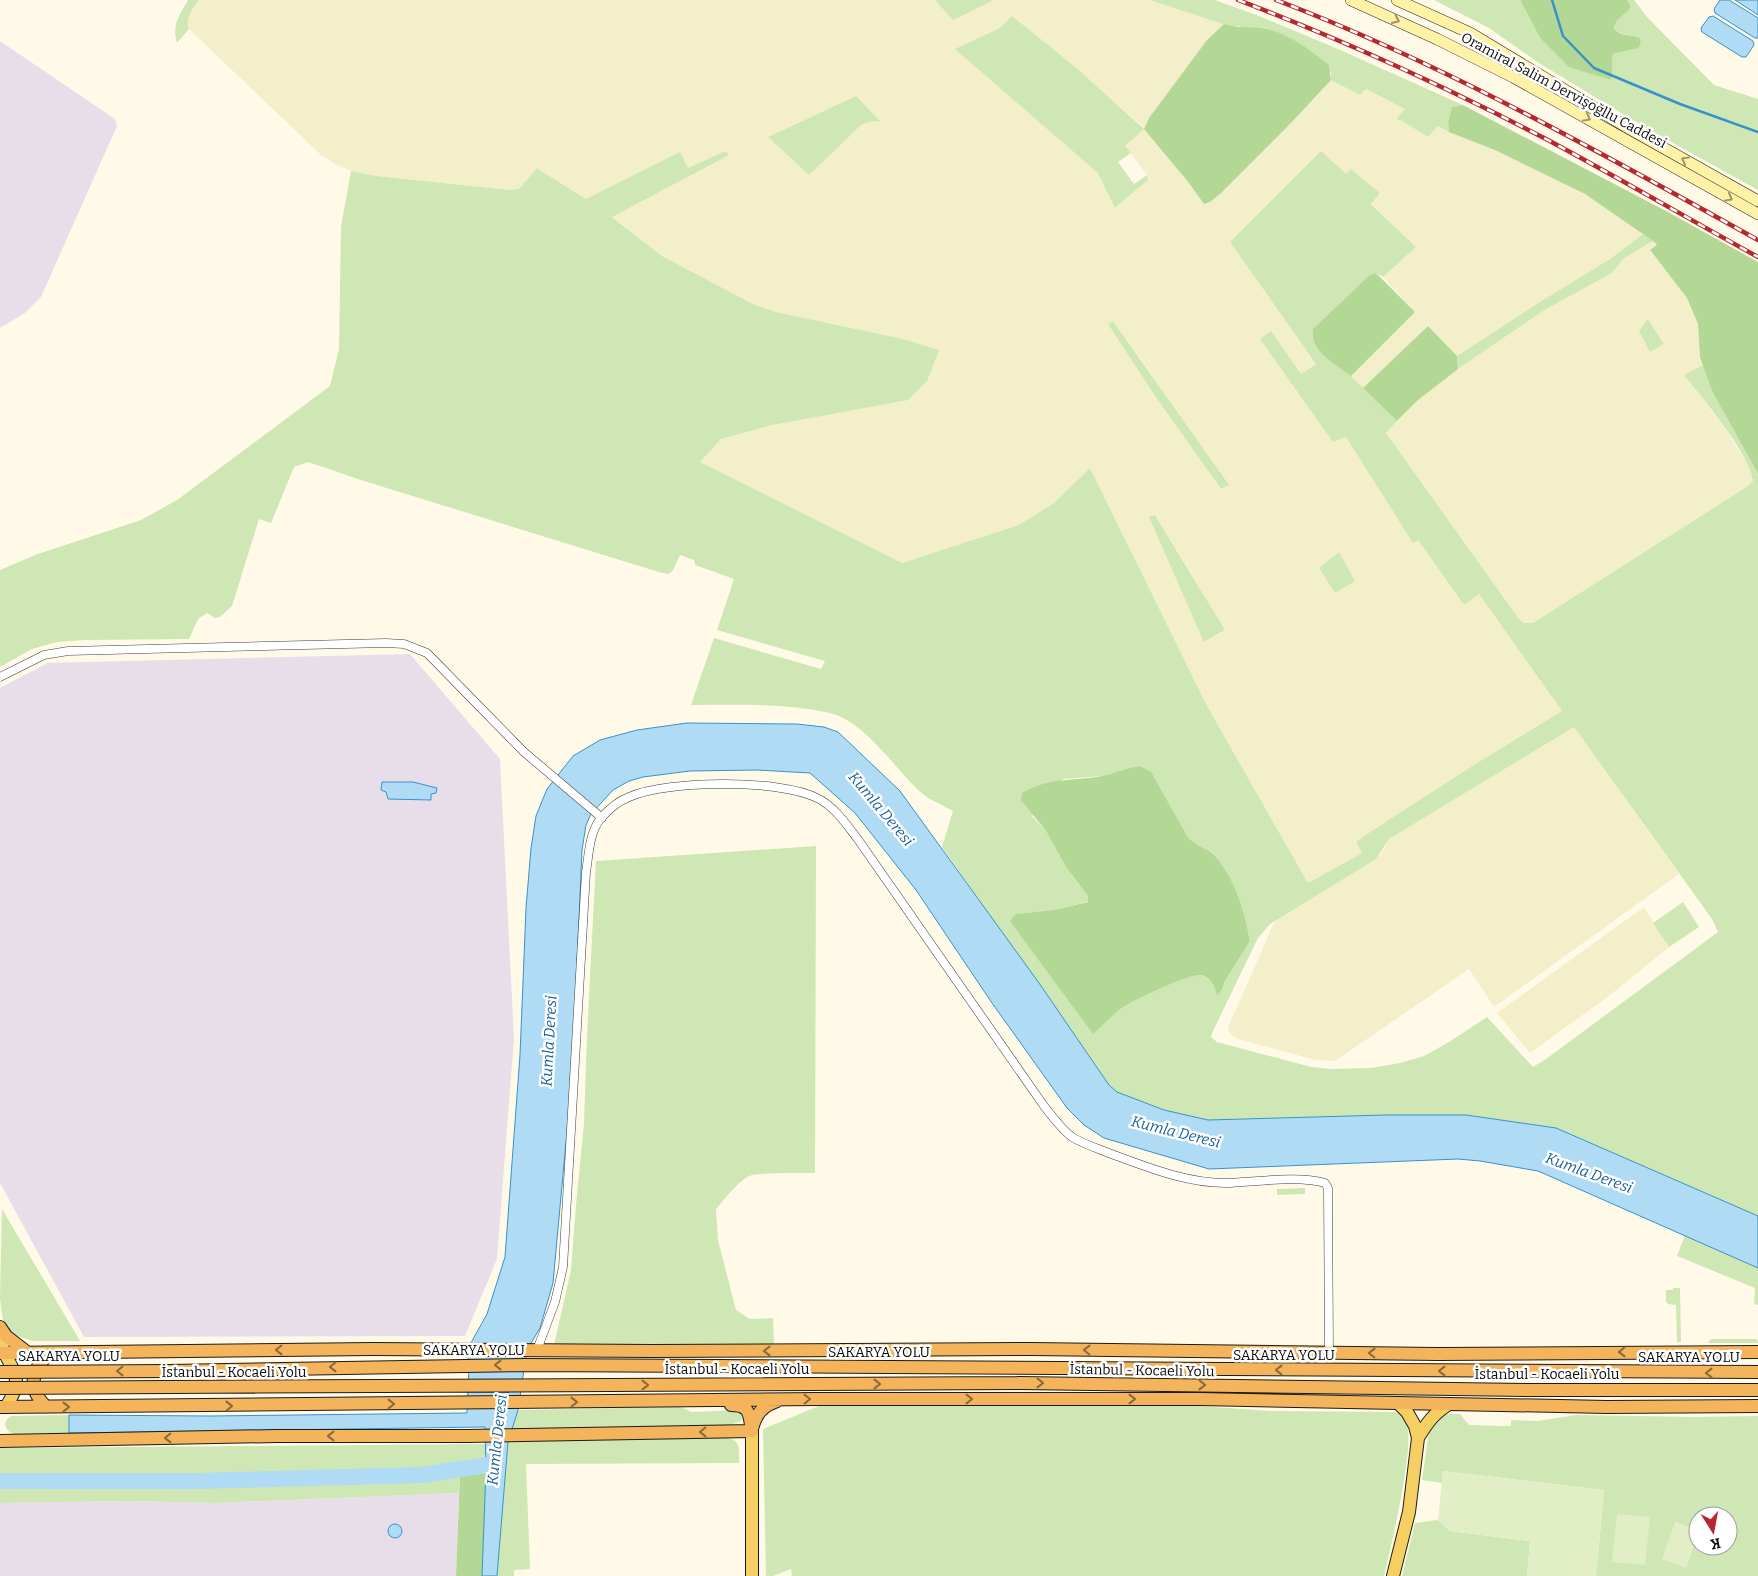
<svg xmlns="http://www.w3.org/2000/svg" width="1758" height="1576" font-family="Bitter,serif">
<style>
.industrial{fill:#e8deea}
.farmland{fill:#f3efca;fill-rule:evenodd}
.green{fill:#cfe7b4;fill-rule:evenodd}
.forest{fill:#b3d794}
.pitch{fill:#e1eec6}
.water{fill:#afdbf4;stroke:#3892c9}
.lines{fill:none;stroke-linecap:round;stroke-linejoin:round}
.stream{stroke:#3892c9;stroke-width:2.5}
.river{stroke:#afdbf4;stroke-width:16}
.minor-casing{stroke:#3d3d3d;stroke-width:9}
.secondary-casing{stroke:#2c2c2c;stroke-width:12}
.primary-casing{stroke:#1b1b1b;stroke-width:14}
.trunk-casing{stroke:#1b1b1b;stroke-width:14}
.minor{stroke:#fff;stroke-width:8}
.secondary{stroke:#fdf2a5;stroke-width:11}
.primary{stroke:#f5cf62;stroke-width:12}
.trunk{stroke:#f3b45b;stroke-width:12}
.rail-casing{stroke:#b62730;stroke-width:4.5}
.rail{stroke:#fff;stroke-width:2.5;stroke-dasharray:8;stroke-linecap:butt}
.trunk-bridge-casing{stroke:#1b1b1b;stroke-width:14;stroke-linecap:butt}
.trunk-bridge{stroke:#f3b45b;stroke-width:12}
.oneway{stroke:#9c9567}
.oneway2{stroke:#8a6837}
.labels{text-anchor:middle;stroke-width:5;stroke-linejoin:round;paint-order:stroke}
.street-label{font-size:14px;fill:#0a0a0a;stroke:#fff}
.water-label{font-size:15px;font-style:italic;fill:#186298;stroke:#fff}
</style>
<rect width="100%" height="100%" fill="#fffae8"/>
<path class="industrial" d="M0 41 115 119 117 126 41 297 25 313 0 328Z
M410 654 500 759 514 1038 497 1259 465 1336 84 1337 0 1183V688L47 663Z
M459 1493 456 1576H0V1503L129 1501 215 1503Z"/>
<path class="farmland" d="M199 0H935L953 19 991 0H1150L1224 24 1207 40 1149 118 1144 129 1189 183 1204 204 1291 123 1331 80 1360 95 1366 89 1406 109 1397 119 1402 121 1428 137 1438 126 1495 150 1585 194 1643 234 1610 259 1543 300 1457 356 1428 326 1363 388 1351 376 1415 312 1383 277 1416 247 1371 203 1380 193 1351 169 1346 174 1230 242 1316 364 1301 374 1271 332 1260 339 1346 437 1413 542 1418 540 1464 605 1479 594 1562 711 1477 763 1370 832 1356 842 1362 853 1308 883 1207 706 1090 468 1054 503 1019 525 902 563 700 462 721 439 772 425 939 350 903 339 776 312 753 304 662 256 612 216 729 155 688 168 679 153 586 199 538 168 519 189 510 190 376 176 351 171 337 165 321 155 189 29 187 23 189 13ZM1012 17 1079 70 1144 128 1125 146 1147 175 1148 180 1116 208 1098 173 956 49 1000 28ZM856 96 880 122 874 121 768 137ZM1113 321 1152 375 1228 486 1221 489 1155 396 1109 324ZM1155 515 1193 576 1223 632 1205 642 1150 517ZM1339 552 1350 584 1319 569Z
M1653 241 1657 246 1650 251 1687 298 1698 324 1700 357 1703 365 1684 375 1723 426 1746 461 1752 473 1753 481 1748 486 1533 623H1524L1519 619 1386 433 1418 400 1442 380 1543 311 1612 273 1623 259ZM1648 319 1664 343 1650 352Z
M1574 727 1679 874 1494 1007 1469 969 1335 1061 1315 1060 1238 1039 1232 1036 1228 1030 1230 1023 1273 925 1280 917 1381 854 1389 839Z
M1644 907 1669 947 1609 996 1530 1053 1497 1013Z"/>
<path class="green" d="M188 0H199C192 9 185 18 189 29L177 43C172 24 179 16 188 0Z
M935 0H991L992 1 953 20Z
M1150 0H1215L1259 16 1338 49 1463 105 1452 107 1448 122 1449 132 1438 126 1428 137 1402 121 1396 119 1405 109 1366 89 1360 95 1331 80V72L1239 26 1232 27Z
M1434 0H1520L1540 38 1569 66 1611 80C1614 71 1611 63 1613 54L1630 50 1641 43 1640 38C1631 34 1622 36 1614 29L1616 20 1631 7 1627 0H1634L1647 17 1714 85 1758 99V190L1646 128 1539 63 1489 28Z
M1012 16 1079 70 1144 129 1125 146 1131 153 1118 162 1134 184 1147 175 1148 180 1115 208 1098 173 955 49 1000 28Z
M856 96 881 122 874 121 862 124 809 175 768 137Z
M726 151 729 155 612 217 662 256 753 304 776 312 903 339 939 350 927 381 908 400 772 425 721 439 700 462 902 563 1019 525 1054 503 1090 468 1207 706 1308 883 1362 853 1356 842 1370 832 1477 763 1562 711 1479 594 1464 605 1418 540 1413 543 1346 437 1333 442 1260 339 1271 331 1301 374 1316 364 1230 242 1321 151 1346 174 1351 169 1380 193 1371 204 1416 247 1383 277 1376 273 1318 349 1351 376 1397 421 1386 433 1519 619 1524 623H1533L1748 486 1753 481C1751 455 1701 397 1684 375L1703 365 1712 391 1758 474V1216L1556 1128 1466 1115H1385L1208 1120 1164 1110 1117 1092 1109 1085 942 847 953 811 928 798 918 790C900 772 881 747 862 731 852 722 838 714 825 712 781 703 735 705 691 705L714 638 821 669 825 661 717 630 734 579 695 565 694 560 680 555 673 570 669 574 662 573 364 481 308 462 294 467 271 523 259 519 232 606 220 617 215 618 207 613 198 619 189 639 85 640 57 642 32 649 0 667V570L35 555 141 520 177 500 330 386 339 349 341 227 351 171 376 176 510 190 519 189 537 168 586 199 680 152 688 168ZM1574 727 1712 919 1718 932 1546 1059 1533 1067 1487 1017 1449 1042 1424 1056 1400 1063 1371 1068 1331 1069 1311 1067 1217 1042 1211 1037 1213 1031 1258 938 1270 924 1376 859 1389 839ZM1140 766 1187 836 1195 844 1212 852 1236 892 1245 920 1250 941 1225 981 1222 990 1217 994C1215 986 1210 977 1200 975 1189 973 1136 999 1125 1006 1114 1013 1104 1025 1093 1034L1016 914 1053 910 1090 901 1088 896 1066 867 1046 831 1032 816 1063 779 1102 776Z
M1643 234 1653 241 1623 259 1612 273 1543 311 1458 369 1457 356 1543 300 1610 259Z
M1648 319 1664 344 1650 352 1639 331Z
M1113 321 1229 485 1221 489 1155 396 1108 324Z
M1155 515 1225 630 1204 642 1149 517Z
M1339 552 1355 581 1335 593 1319 568Z
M816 846 815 1173C802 1173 758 1172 749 1176 736 1183 725 1199 716 1209L718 1240 736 1310 750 1319 773 1318 774 1345 686 1344 554 1345 571 1270 576 1205 584 1123 587 1035 596 861Z
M1683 902 1699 927 1669 947 1653 923Z
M1305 1188V1194L1277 1195V1189Z
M2 1209 80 1341H32L15 1335 7 1328 3 1320 0 1299Z
M1685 1235 1758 1268V1305L1754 1304 1755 1288 1677 1256Z
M1673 1288H1680L1681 1342H1677L1676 1305 1668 1304 1666 1302V1290H1673Z
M1711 1339H1757L1758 1343H1708Z
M819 1406H1199L1271 1411 1395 1412 1405 1415C1411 1435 1408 1453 1405 1473 1400 1508 1392 1542 1384 1576H792L791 1569 773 1576H766L763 1429Z
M680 1407 692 1412 739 1410 741 1412 742 1420 739 1422 730 1425 511 1431 518 1410Z
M1445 1414H1460L1469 1425 1505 1426H1511V1420L1538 1421 1576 1415 1695 1417 1758 1416V1576H1596L1604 1490 1443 1471 1442 1483 1422 1480 1429 1431 1436 1418ZM1698 1516H1728V1546H1698Z
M69 1415V1433L16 1435C5 1432 1 1422 11 1416Z
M721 1436C741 1440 739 1445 739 1463L526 1464 530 1569 514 1570V1576H497L508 1442 641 1437Z
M485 1444 486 1469 473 1468 460 1473 459 1493 215 1503 129 1501 0 1503V1448Z
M1438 1520 1450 1531 1530 1541 1527 1576H1402L1415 1523Z"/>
<path class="forest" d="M1520 0H1627L1631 7C1625 15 1615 18 1614 29 1622 37 1631 34 1640 38L1641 43 1638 48 1613 54C1611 63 1614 71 1611 80L1569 67 1540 38Z
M1224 24C1237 29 1252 26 1266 29 1290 34 1310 50 1329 65L1331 80 1291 123 1221 193 1210 202 1204 204 1189 183 1144 129 1149 118 1207 40Z
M1463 105 1668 212 1758 262V474L1712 391 1700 357 1698 324 1687 298 1650 250 1657 245 1653 241 1585 194 1495 150 1449 132 1448 122 1452 107Z
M1376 273 1415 312 1351 376C1335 363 1310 352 1313 329L1370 275Z
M1428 326 1457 356 1458 369 1418 400 1397 421 1363 388Z
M1140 766 1151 772 1187 836C1190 839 1193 842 1196 844 1201 848 1209 849 1213 854 1235 878 1244 910 1250 941L1225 981 1222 990 1217 995C1215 986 1210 977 1201 975 1190 973 1136 999 1125 1006 1114 1013 1104 1025 1093 1034L1010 921 1016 914 1053 910 1088 902V896L1066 867 1046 831 1021 800 1022 793C1052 776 1071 782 1102 776 1115 773 1127 768 1140 766Z
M473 1468 486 1469 482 1576H456L460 1473Z"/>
<path class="pitch" d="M1443 1471 1604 1490 1596 1576H1527L1530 1541 1450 1531 1438 1520Z
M1617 1514 1650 1517 1645 1565 1612 1562Z
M1675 1522 1698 1530V1536L1686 1568 1662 1559Z"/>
<path class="water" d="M1720 0H1729L1758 18V38H1755L1715 13 1714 9Z
M1735 0H1758V15Z
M1713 16 1753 41 1754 45 1746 57H1742L1702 32 1701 28 1709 17Z
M687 723 797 724 824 727 838 732 900 791 1039 983 1109 1085 1117 1092 1164 1110 1208 1120 1385 1115H1466L1556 1128 1758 1216V1268L1538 1171 1480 1161 1458 1159 1209 1169 1104 1138 1084 1125 1067 1108 992 1003 916 890 855 813 810 773 757 770 690 771 643 777 629 781 613 790 591 814 586 825 582 850 572 1077 553 1283 540 1328 527 1350 518 1410 508 1442 497 1576H482L486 1469 485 1427 69 1433V1415L210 1416 467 1413 469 1365 467 1350 487 1314 505 1257 520 1055 526 908 531 848 536 816 547 789 573 756 600 740 637 730Z
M382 782H413L437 788 436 793 431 794V800L388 799 386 792 381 790Z
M388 1531a7 7 0 1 1 14 0a7 7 0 1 1-14 0Z"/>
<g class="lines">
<path class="stream" d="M1552 0 1563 36 1594 68 1680 104 1758 132"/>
<path class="river" d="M0 1481H195L422 1475 493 1464"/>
<defs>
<path id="minor" d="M0 677 44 655 68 651 386 643 404 644 427 653 524 752 602 818
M537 1350 555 1302 563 1267 586 872C589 854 589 833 601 818 608 810 619 801 629 797 668 780 780 779 817 798 834 806 846 824 857 838L1044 1106C1052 1116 1061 1129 1072 1137 1085 1145 1100 1149 1114 1155 1150 1168 1187 1183 1226 1183 1254 1182 1299 1175 1325 1183L1328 1188 1329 1353"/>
<path id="secondary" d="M1351 0 1437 39 1513 77 1758 214
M1397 0 1470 33 1630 129 1758 201"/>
<path id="primary" d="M0 1339C8 1371 28 1373 6 1407
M752 1431V1576
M1418 1438C1427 1423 1434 1413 1449 1404
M1393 1576 1409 1512 1418 1438 1415 1426 1407 1412 1398 1403"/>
<path id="trunk" d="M0 1327 6 1336 28 1353
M0 1353 373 1349 652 1351 1031 1349 1438 1354 1758 1352
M169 1371 526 1365 1758 1372
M168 1387 1020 1383 1529 1390H1758
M731 1405C751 1405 749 1415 752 1431
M0 1407 817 1399H1200L1607 1407 1758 1406
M46 1407C27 1388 31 1368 51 1353
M752 1429C756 1414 762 1406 777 1401
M0 1441 276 1436H467L752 1431"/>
</defs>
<use href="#minor" class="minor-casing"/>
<use href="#secondary" class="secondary-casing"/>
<use href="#primary" class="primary-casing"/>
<use href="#trunk" class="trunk-casing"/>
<use href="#minor" class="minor"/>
<use href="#secondary" class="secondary"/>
<use href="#primary" class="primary"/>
<use href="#trunk" class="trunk"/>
<defs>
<path id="rail" d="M1238 0C1343 40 1446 87 1546 139 1617 177 1687 218 1758 257
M1276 0C1444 64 1601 153 1758 240"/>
</defs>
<use href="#rail" class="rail-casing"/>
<use href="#rail" class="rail"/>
<defs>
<path id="trunk-bridge" d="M0 1372 169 1371
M0 1388 168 1387"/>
</defs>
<use href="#trunk-bridge" class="trunk-bridge-casing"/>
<use href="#trunk-bridge" class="trunk-bridge"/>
</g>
<defs><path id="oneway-chevron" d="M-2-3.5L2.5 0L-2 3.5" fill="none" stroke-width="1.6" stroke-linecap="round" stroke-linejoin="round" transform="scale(1.25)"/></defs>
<g class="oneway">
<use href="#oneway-chevron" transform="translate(1396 20) rotate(25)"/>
<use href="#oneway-chevron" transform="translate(1587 118) rotate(29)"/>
<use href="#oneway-chevron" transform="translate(1685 160) rotate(-151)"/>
<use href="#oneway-chevron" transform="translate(1729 198) rotate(29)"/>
</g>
<g class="oneway2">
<use href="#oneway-chevron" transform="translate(279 1350) rotate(179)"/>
<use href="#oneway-chevron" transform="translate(1087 1350) rotate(-179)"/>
<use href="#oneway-chevron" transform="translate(767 1351) rotate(180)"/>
<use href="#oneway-chevron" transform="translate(1622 1352) rotate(179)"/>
<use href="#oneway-chevron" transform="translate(1372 1353) rotate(-179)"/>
<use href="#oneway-chevron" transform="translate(498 1365) rotate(180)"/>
<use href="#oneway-chevron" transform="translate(333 1367) rotate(179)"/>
<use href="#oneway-chevron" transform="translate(1279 1370) rotate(-180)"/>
<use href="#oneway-chevron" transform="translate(120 1371) rotate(180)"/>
<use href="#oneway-chevron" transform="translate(1442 1371) rotate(-180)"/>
<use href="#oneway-chevron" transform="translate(1709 1373) rotate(-180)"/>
<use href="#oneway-chevron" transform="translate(1040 1383) rotate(1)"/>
<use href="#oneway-chevron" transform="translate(877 1384)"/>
<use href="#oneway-chevron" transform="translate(645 1385)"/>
<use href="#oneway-chevron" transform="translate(1202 1385) rotate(1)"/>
<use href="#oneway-chevron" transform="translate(807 1399) rotate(-1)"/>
<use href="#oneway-chevron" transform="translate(969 1399)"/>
<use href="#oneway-chevron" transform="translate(1132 1399)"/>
<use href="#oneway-chevron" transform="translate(574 1402) rotate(-1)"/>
<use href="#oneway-chevron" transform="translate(391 1404)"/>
<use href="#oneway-chevron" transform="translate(229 1406) rotate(-1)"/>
<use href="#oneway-chevron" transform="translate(66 1407)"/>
<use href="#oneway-chevron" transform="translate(703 1432) rotate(179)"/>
<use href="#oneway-chevron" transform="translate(331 1436) rotate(180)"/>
<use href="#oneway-chevron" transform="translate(168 1438) rotate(179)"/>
</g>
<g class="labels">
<g class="street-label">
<text transform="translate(1564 90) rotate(28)" y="5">Oramiral Salim Dervişoğllu Caddesi</text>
<text x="474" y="1355">SAKARYA YOLU</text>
<text x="879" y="1357">SAKARYA YOLU</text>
<text x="1284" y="1360">SAKARYA YOLU</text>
<text x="69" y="1361">SAKARYA YOLU</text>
<text x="1689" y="1362">SAKARYA YOLU</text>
<text x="737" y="1374">İstanbul - Kocaeli Yolu</text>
<text transform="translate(1142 1370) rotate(1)" y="5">İstanbul - Kocaeli Yolu</text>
<text x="234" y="1377">İstanbul - Kocaeli Yolu</text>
<text x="1547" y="1379">İstanbul - Kocaeli Yolu</text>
</g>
<g class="water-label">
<text transform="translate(881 809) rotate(50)" y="5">Kumla Deresi</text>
<text transform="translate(549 1041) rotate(-87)" y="5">Kumla Deresi</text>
<text transform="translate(1176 1132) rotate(14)" y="5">Kumla Deresi</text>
<text transform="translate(1589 1173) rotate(20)" y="5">Kumla Deresi</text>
<text transform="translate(497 1440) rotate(-84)" y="5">Kumla Deresi</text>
</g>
</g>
<g transform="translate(1713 1531) rotate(169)"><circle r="24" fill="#ffffff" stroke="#9d9d9d"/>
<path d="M0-4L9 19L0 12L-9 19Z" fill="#b62730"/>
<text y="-8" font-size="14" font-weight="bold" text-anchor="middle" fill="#0a0a0a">K</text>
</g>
</svg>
